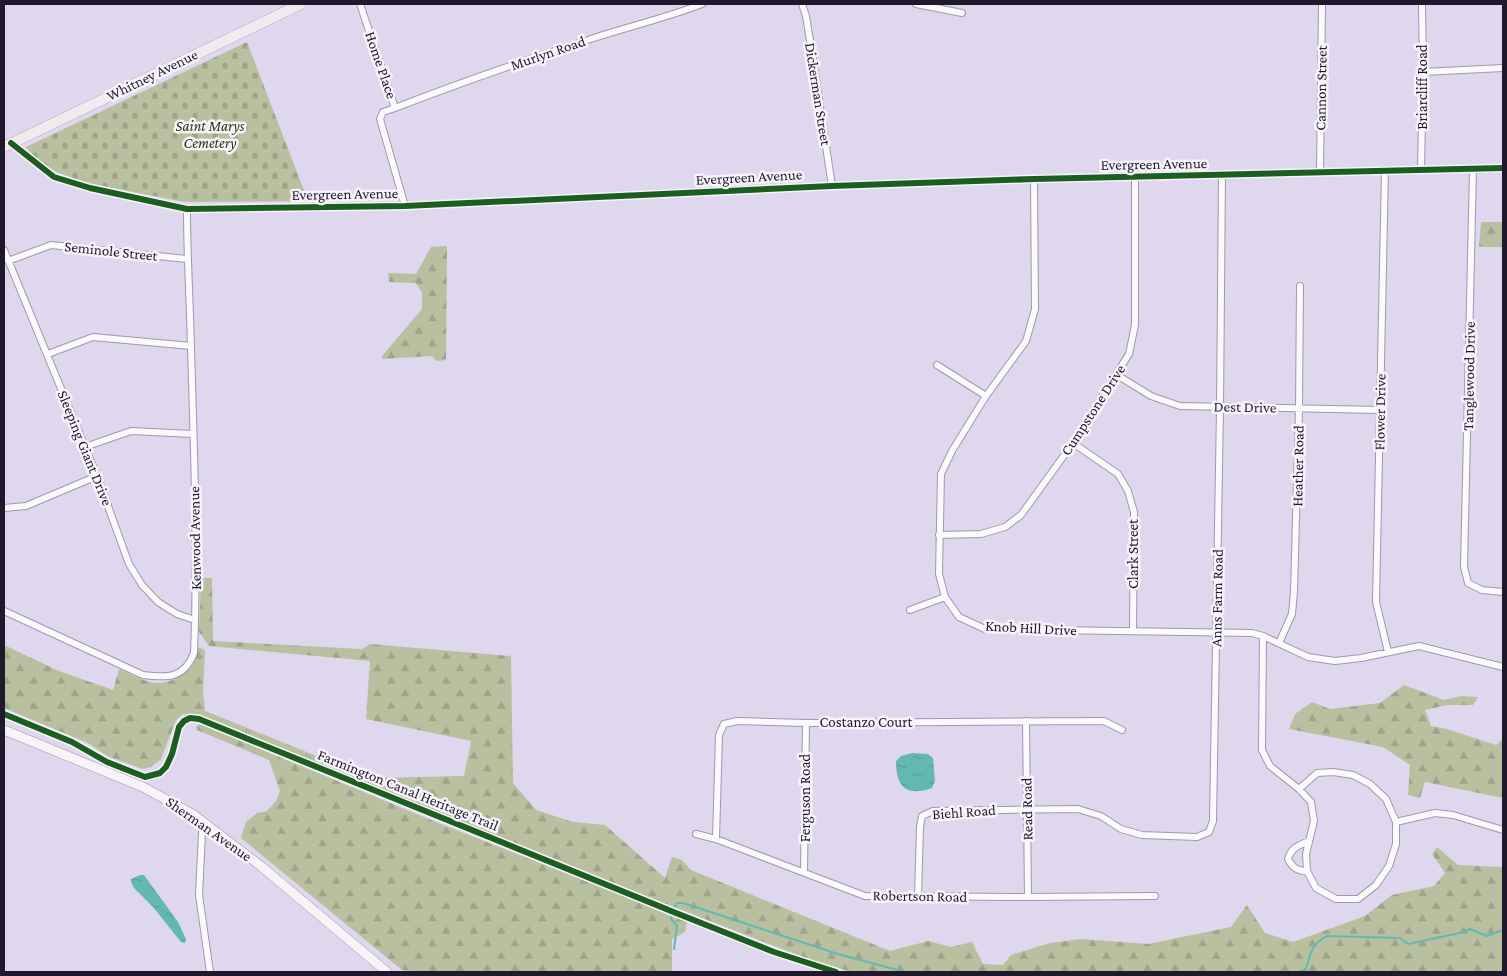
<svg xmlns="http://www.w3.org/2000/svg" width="1507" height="976" font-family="'Crimson Pro',serif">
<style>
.grass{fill:url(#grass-tufts)}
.forest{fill:url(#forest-firs)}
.cemetery{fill:url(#cemetery-stones)}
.water{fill:url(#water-ripples)}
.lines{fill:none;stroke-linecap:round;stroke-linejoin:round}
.stream{stroke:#64b8b2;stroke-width:2}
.minor-casing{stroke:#a098ac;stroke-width:8}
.secondary-casing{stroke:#a098ac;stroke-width:10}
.trunk-casing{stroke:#baaebc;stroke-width:11}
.minor{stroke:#faf9fc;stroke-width:6}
.secondary{stroke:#f7f3f7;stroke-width:9}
.trunk{stroke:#f1eaef;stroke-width:10}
.cycleway-casing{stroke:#f7f5fb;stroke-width:9}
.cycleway{stroke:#1b5e20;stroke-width:6}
.labels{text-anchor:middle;stroke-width:5;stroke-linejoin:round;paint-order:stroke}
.street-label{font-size:15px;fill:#20182c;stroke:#f7f5fb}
.park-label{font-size:15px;font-style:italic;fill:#2c360a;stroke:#f7f5fb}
</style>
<defs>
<pattern id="grass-tufts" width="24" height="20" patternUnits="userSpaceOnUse" patternTransform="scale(1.25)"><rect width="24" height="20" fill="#b8c09f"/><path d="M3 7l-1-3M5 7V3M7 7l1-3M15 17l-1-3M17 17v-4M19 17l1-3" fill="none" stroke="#9ea489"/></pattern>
<pattern id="forest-firs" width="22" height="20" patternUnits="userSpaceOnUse" patternTransform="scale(1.25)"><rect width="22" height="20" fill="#b8c09f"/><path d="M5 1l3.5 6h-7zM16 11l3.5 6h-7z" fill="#9ea489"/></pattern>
<pattern id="cemetery-stones" width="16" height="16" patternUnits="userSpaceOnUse" patternTransform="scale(1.25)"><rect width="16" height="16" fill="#b8c09f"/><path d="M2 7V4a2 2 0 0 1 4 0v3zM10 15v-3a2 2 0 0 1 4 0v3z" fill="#9ea489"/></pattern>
<pattern id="water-ripples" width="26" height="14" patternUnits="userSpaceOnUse" patternTransform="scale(1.25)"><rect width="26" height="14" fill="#64b8b2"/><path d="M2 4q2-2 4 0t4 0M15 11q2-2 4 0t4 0" fill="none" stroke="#569d99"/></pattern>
</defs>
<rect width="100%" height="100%" fill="#dfd7ee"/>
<path class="grass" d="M205 711 371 778 368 786 203 718Z"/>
<path class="forest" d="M1481 222H1503V247H1479Z
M447 246 446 360 436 361 432 356 382 359V356L422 309V293L416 283 389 282 388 273 416 274 431 247Z
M201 578H212L213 641 362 649 370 644 511 656 513 783 536 810 573 822 605 825 665 878 672 857 682 860 691 870 890 951 928 941 951 947 972 942 983 964 1003 965 1011 955 1050 943 1081 939 1148 944 1231 927 1247 905 1265 933 1293 942 1365 916 1392 895 1434 886 1445 873 1432 854 1437 847 1458 865 1503 867V972H852L808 959 591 875 368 786 371 778 464 776 471 741 366 719 370 661 209 646 199 632Z
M4 645 59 671 113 690 119 669C132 674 146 684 160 683 180 682 193 664 198 647L205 650 203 691 205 711 203 718 183 714 176 720 161 759 151 767 143 769 107 756 88 743 4 708Z
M1404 685 1444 700 1462 696 1478 697 1473 705H1447L1425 710 1431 726 1447 729 1496 745 1503 739V798L1425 782 1420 798 1408 795 1410 765 1383 747 1289 729 1295 714 1312 702 1330 709 1380 703Z
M200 724 431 820 687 921 685 932 672 939V972H426L402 970 241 838 246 822 257 813 267 811 276 801 280 791 269 760 197 730 196 727Z"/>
<path class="cemetery" d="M247 42 308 201 185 202 91 184 56 172 33 156 26 147Z"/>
<path class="water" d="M912 753 928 754 933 758 935 781 932 788C906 797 896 787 896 761L901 756Z
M140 875H144L178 922 186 939 185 943 181 942 153 907 134 888 131 882V879Z"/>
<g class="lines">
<path class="stream" d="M674 949 677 926 671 919 674 908 677 903H683L838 954 905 972
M1299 972 1306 969C1310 953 1312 944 1327 936L1400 938 1408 944 1464 932 1470 929 1487 936 1503 930"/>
<defs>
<path id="minor" d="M360 4 395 108 383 112 380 119 405 206
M802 4 806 16 811 47 832 186
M916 4 962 13
M1423 72 1503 68
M395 108C462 82 529 59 597 37 632 26 668 17 702 4
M11 143 54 177 90 188 187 209 405 206 832 186 1034 179 1503 168
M1421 169 1423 72 1422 4
M1473 169 1464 567 1468 583 1482 590 1503 592
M1385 171 1376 602 1388 652
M1320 172 1322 4
M1034 179 1035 309 1026 341 986 396 952 451 941 474 939 574 945 597 959 617 985 629 1252 633 1263 636 1308 657 1335 661 1361 658 1419 646 1503 667
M4 250 97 476 129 564 142 585 158 602 177 614 195 620
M8 261 51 245 187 259
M48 354 93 337 191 346
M937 365 986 396
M1117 375 1151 396 1180 406 1380 410
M1073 443 1118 474 1128 491 1134 512 1133 631
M85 447 131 431 193 434
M4 508 26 506 97 476
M939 535 981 534 1005 527 1021 515 1073 443 1129 354 1135 325V177
M910 610 945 597
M4 611 143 675C167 678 184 679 194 653 198 552 194 450 191 349 190 302 187 256 187 209
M1263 636 1262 750 1270 766 1299 789 1311 802 1314 821 1306 854 1307 871 1316 888 1336 899H1358L1376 885 1389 866 1396 844V822L1386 799 1370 784 1353 775 1333 772 1317 773 1299 789
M1279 643 1292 614 1294 592 1299 408 1300 286
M1026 721 1028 897
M1396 822 1435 813 1453 815 1503 830
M205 823 202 833 199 895 210 972
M696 834 716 839 865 896 1028 897 1155 896
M716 839 719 735 724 724 737 721 806 723 1104 721 1122 730
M1307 871C1297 871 1293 868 1288 859 1291 848 1299 845 1309 841
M804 872 806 723
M918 897 920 827 922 816 933 811 1078 809 1101 816 1121 829 1142 835 1197 837 1209 832 1213 821 1220 408 1222 175"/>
<path id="secondary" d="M4 730 143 787 194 815 262 867 387 972"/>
<path id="trunk" d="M4 147 301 4"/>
</defs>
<use href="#minor" class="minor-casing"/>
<use href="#secondary" class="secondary-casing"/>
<use href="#trunk" class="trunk-casing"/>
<use href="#minor" class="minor"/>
<use href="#secondary" class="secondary"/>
<use href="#trunk" class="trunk"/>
<defs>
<path id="cycleway" d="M11 143 54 177 90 188 187 209 405 206 832 186 1034 179 1503 168
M4 714 72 742 107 762 145 777 160 773 166 767 172 754 179 727 184 721 190 718 199 719 676 913 774 952 836 972"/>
</defs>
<use href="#cycleway" class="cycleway-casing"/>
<use href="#cycleway" class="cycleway"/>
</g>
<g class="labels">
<g class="street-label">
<text transform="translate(548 53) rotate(-19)" y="5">Murlyn Road</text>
<text transform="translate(381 65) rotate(71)" y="5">Home Place</text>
<text transform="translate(152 75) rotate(-26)" y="5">Whitney Avenue</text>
<text transform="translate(1422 87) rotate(-90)" y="5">Briarcliff Road</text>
<text transform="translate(1321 88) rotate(-89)" y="5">Cannon Street</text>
<text transform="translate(818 94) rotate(81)" y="5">Dickerman Street</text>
<text transform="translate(1154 164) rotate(-1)" y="5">Evergreen Avenue</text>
<text transform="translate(749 177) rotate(-3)" y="5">Evergreen Avenue</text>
<text transform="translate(345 194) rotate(-1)" y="5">Evergreen Avenue</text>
<text transform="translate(111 251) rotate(6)" y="5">Seminole Street</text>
<text transform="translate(1469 376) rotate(-89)" y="5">Tanglewood Drive</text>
<text transform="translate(1245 407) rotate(1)" y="5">Dest Drive</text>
<text transform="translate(1093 410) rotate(-57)" y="5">Cumpstone Drive</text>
<text transform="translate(1380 412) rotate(-89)" y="5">Flower Drive</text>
<text transform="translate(85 448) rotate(68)" y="5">Sleeping Giant Drive</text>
<text transform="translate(1298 466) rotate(-89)" y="5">Heather Road</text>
<text transform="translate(195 538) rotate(-91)" y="5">Kenwood Avenue</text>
<text transform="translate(1133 554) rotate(-90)" y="5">Clark Street</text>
<text transform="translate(1217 598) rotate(-89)" y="5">Anns Farm Road</text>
<text transform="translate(1031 628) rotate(3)" y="5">Knob Hill Drive</text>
<text x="866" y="727">Costanzo Court</text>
<text transform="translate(408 790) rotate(22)" y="5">Farmington Canal Heritage Trail</text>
<text transform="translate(805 798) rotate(-90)" y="5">Ferguson Road</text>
<text transform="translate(1027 809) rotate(-91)" y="5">Read Road</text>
<text transform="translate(964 812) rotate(-4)" y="5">Biehl Road</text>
<text transform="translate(209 829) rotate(35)" y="5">Sherman Avenue</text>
<text transform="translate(920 896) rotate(1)" y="5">Robertson Road</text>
</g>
<g class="park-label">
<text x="210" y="131">Saint Marys<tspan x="210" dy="17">Cemetery</tspan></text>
</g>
</g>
<rect width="1507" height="976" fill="none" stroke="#20182c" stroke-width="10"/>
</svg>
